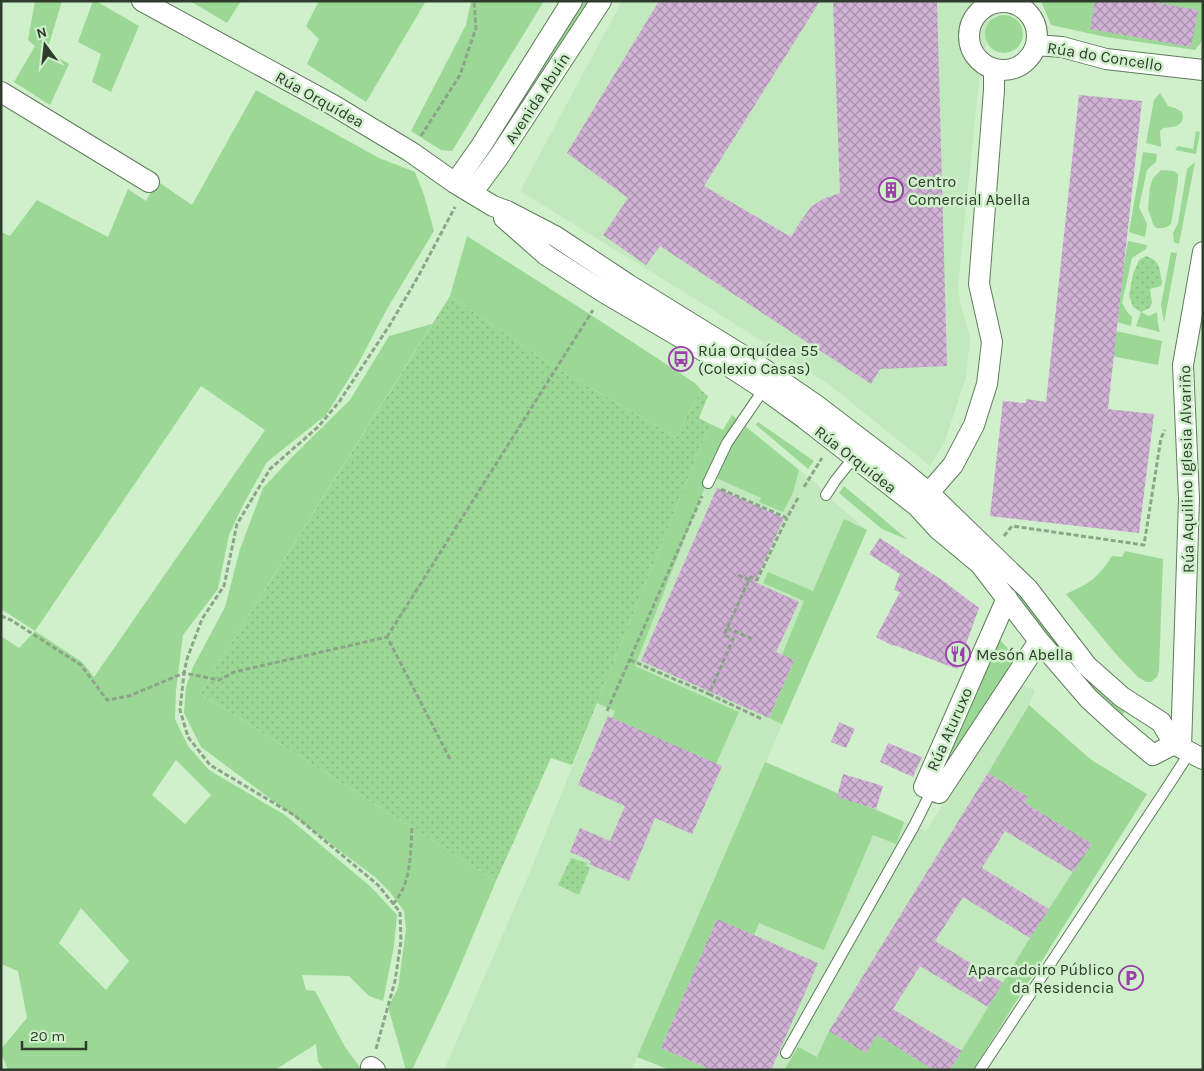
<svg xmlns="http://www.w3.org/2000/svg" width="1204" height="1071" font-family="Karla,sans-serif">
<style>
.built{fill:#c2e8bd}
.green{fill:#9cd895;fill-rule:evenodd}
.park{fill:url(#park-dots)}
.building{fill:url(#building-cross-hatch)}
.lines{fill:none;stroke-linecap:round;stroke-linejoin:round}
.lane-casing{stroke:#5f7d5c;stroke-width:12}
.street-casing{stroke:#5f7d5c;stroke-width:22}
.path{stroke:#8ca589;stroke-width:3;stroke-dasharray:5 2.5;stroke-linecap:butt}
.lane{stroke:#fff;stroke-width:10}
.street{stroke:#fff;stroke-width:20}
.labels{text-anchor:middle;stroke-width:5;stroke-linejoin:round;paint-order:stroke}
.street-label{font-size:16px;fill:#2f3c2d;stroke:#cff0cb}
.poi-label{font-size:16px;fill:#2f3c2d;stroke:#cff0cb;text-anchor:start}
</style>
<defs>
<pattern id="park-dots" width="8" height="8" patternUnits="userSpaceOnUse" patternTransform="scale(1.25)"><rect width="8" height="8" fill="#9cd895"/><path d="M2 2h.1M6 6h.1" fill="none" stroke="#87ba81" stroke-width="1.8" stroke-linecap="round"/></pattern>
<pattern id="building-cross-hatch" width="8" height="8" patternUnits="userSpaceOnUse" patternTransform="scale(1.25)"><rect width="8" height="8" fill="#d1b1d6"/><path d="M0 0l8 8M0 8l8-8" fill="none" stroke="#aa91ae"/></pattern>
</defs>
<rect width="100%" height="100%" fill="#cff0cb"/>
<path class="built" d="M622 1H998L980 70 958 286 960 302 970 337 966 377 945 441 930 466 831 386 721 315 520 191Z
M732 415 817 484 835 503 867 530 766 762 926 831 1019 683 1035 690 1029 705 1090 759 1147 794 973 1070H670L637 1057 631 1070H444L530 872 710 424 723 430Z"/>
<path class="green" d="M35 1H62L47 51 69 64 50 105 14 82 35 46 28 40Z
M93 1H96L139 26 111 92 92 82 101 54 78 42Z
M190 1H241L227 23Z
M319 1H426L366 102 307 64 319 39 306 26Z
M471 1H544L452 151 441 150 411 131 466 25Z
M583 1H590L496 148 491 146Z
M1041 1H1203V40L1195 50 1106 37 1051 25Z
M985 34a19 19 0 1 1 38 0a19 19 0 1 1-38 0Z
M256 90 379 158 415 172 424 195 434 231 387 309 358 364 326 415 267 462 243 505 229 535 218 589 183 635 176 690 175 719 188 746 209 770 285 815 371 887 397 915 394 946 383 1001 369 996 349 976 302 975 306 990 315 991 345 1047 362 1070H324L318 1062 316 1044 275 1070H8L1 1053V1049L27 1018 18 971 1 964V636L19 648 35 631 1 609V232L10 236 37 200 108 237 128 189 146 201 157 181 192 205ZM201 386 265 430 94 677 82 662 35 631ZM176 760 211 795 185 824 152 795ZM81 908 129 961 106 990 59 943Z
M1160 93 1168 106 1175 108 1182 112C1186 126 1174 127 1163 128L1160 131 1161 147 1146 143 1154 100Z
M1196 131 1200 132 1196 154 1175 150 1178 146 1193 149Z
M1143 152 1157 154 1156 162 1147 170 1139 207 1147 224 1145 237 1129 232Z
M1195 162 1179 244 1174 242 1173 233 1178 223 1187 169Z
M1161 170 1174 171 1178 174V181L1171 224C1167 228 1162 229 1156 228L1153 224 1148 209 1150 187 1153 178Z
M467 236 585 311 695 383 701 390 676 437 553 366 450 296Z
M1128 241 1147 245 1146 249 1132 258 1122 303 1128 313 1132 317 1131 326 1114 321Z
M1171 252 1177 253 1164 323 1161 305Z
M1141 312 1149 316 1157 312 1158 324 1160 332 1136 326Z
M432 324 200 693 496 881 450 990 412 1070H406L388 1007 398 988 406 929 404 911 390 892 375 877 201 747 184 713 186 687 193 667 225 607 240 549 263 488 293 456 350 400 389 336Z
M1111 330 1162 341 1158 365 1106 355Z
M732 415 738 420 724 438 635 666 739 712 716 764 612 718 615 711 597 703 710 424 723 430Z
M758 422 814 461 808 469 756 425Z
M746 427 799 470 793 493 783 512 759 502 761 498 716 478 731 447Z
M844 486 908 540 882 529 839 493Z
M844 519 867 530 782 724 769 718 794 660 782 655 804 601 763 583 768 572 813 591Z
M950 523 1015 589 1112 701 1125 712 1122 715 1087 682 1070 663 1019 599Z
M1125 551 1163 559 1159 671 1157 677 1151 682H1146L1138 677 1115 653 1066 594C1090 583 1098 578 1112 556L1122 557Z
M997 637 1016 657 952 759 945 762Z
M1029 705 1090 759 1147 794 973 1070H950L1030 938 1091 844 1025 803 1028 797 988 773Z
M765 762 904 822 896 844 873 835 824 950 759 923 754 935 717 920 661 1048 712 1070H670L637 1057Z
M829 1031 877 1035 934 1070H784L798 1047 817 1057Z"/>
<path class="park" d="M1146 256C1161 261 1159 268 1162 282L1161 286 1150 289 1152 303 1150 308 1141 312 1133 307 1129 295 1133 274 1139 260Z
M450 296 553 366 676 437 701 390 708 396 699 418 710 424 572 765 551 758 496 881 200 693Z
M571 858 587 863 586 866 590 868 579 895 558 885Z"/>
<path class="building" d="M659 1H820L704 186 791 237 800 222 811 207 823 199 840 193 833 1H937L947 366 880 369 871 384 660 246 646 265 603 235 628 198 567 153Z
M1095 1H1146L1198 10 1191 47 1090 29Z
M1079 95 1142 101 1108 409 1154 414 1139 533 990 516 1003 401 1026 403V399L1046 402Z
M717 488 784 518 755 582 799 602 776 652 794 660 769 718 641 661Z
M880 538 900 551 899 552 942 580 979 608 957 669 894 645 893 646 876 637 900 592 894 590 900 574 869 554Z
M608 716 722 766 692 834 655 818 629 881 589 864 591 861 570 852 580 828 610 841 625 806 578 785Z
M839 722 855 729 846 748 831 742Z
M888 743 922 757 913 777 880 762Z
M988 773 1028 797 1025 803 1092 844 1073 872 1005 831 982 868 1049 909 1030 938 963 897 935 941 1003 983 988 1007 920 966 893 1009 962 1051 950 1070H934L877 1035 866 1053 829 1031Z
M843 774 883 786 876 809 837 797Z
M717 919 818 963 771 1070H712L661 1048Z"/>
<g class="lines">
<defs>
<path id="lane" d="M708 483 727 443 764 389
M826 495 835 481 854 457
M786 1053 914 826 932 790
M980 1070 1170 783 1190 752"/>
<path id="street" d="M142 1 333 105 411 152 455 183 493 206 507 211 555 236 629 285 755 363 816 405 901 470 929 493 1028 589 1087 666 1122 697 1161 722 1174 744 1203 759
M969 36a34 34 0 1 1 68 0a34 34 0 1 1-68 0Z
M1036 45 1062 47 1106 59 1203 70
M1 92 149 182
M455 183 481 146 572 1
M472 193 498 158 601 1
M504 218 546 255 605 293 721 361 764 389 804 418 917 506 938 529 980 564 1039 641 1089 699 1122 729 1153 755 1174 744
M920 503 953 465 974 425 987 384 992 342 979 284 994 90V69
M1007 598 924 787 939 793 1039 641
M1181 748 1189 499 1183 365 1203 252
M371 1067 375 1070"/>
</defs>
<use href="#lane" class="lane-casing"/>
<use href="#street" class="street-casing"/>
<path class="path" d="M421 136 460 75 476 28 474 1
M804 487 822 458
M721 489 787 518 799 496
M1004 536 1012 526 1144 545 1161 438 1165 430
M738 575 749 580
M1 616 11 620 81 665 107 700 129 696 184 673 180 710 188 737 210 765 294 815 378 885 400 912 401 941 395 981 376 1049
M727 628 755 640
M387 637 593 310
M630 660 709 694 733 639 724 635 749 580 751 577 757 580 787 518
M709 694 762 719
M607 711 702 496
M450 759 387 637 234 672 219 680 184 673 187 659 202 619 224 586 237 524 270 469 318 427 339 402 391 323 419 275 455 207
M393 904C412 882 410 855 412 828"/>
<use href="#lane" class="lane"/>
<use href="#street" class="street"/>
</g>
<defs>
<symbol id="building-ring" viewBox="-11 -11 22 22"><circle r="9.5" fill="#cff0cb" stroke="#9b3faa" stroke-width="1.5"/><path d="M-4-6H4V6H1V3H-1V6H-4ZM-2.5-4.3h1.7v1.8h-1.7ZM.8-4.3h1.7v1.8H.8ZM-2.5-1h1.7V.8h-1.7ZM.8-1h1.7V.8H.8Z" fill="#9b3faa"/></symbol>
<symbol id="bus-ring" viewBox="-11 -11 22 22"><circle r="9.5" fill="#cff0cb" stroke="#9b3faa" stroke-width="1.5"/><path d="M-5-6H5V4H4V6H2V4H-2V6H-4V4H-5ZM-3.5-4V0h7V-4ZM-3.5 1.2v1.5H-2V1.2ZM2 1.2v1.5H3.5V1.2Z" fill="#9b3faa"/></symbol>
<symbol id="restaurant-ring" viewBox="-11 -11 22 22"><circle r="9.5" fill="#cff0cb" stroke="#9b3faa" stroke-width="1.5"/><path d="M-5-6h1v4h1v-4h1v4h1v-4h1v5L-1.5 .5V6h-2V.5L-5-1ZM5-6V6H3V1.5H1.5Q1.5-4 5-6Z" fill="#9b3faa"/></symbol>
<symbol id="parking-ring" viewBox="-11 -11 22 22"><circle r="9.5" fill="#cff0cb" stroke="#9b3faa" stroke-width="1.5"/><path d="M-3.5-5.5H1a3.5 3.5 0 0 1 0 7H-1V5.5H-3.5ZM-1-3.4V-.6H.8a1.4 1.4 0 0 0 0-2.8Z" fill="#9b3faa"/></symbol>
</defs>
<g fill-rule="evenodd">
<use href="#building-ring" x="877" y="176" width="28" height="28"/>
<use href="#bus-ring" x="667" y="345" width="28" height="28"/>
<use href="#restaurant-ring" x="944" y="640" width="28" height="28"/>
<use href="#parking-ring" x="1117" y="964" width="28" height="28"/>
</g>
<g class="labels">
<g class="street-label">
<text transform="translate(1105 56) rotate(9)" y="6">Rúa do Concello</text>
<text transform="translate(537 98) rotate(-57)" y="6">Avenida Abuín</text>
<text transform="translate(320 99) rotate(29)" y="6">Rúa Orquídea</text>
<text transform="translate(856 459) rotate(38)" y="6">Rúa Orquídea</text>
<text transform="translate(1186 469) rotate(-91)" y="6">Rúa Aquilino Iglesia Alvariño</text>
<text transform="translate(949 729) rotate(-66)" y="6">Rúa Aturuxo</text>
</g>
<g class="poi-label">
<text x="908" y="187">Centro<tspan x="908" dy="18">Comercial Abella</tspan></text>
<text x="698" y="356">Rúa Orquídea 55<tspan x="698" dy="18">(Colexio Casas)</tspan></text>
<text x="976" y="660">Mesón Abella</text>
<text x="1114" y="975" text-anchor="end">Aparcadoiro Público<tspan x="1114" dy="18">da Residencia</tspan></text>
</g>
</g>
<rect width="1204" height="1071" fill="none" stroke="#2f3c2d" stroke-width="5"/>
<g transform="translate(45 45) rotate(345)" stroke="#cff0cb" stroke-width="4" paint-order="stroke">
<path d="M0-4L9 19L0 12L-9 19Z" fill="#2f3c2d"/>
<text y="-8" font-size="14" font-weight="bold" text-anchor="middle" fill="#2f3c2d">N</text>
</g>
<path d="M22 1041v8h64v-8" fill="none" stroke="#2f3c2d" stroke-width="2.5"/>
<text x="30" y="1041" font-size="15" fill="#2f3c2d" stroke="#cff0cb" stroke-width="4" paint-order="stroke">20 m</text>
</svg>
